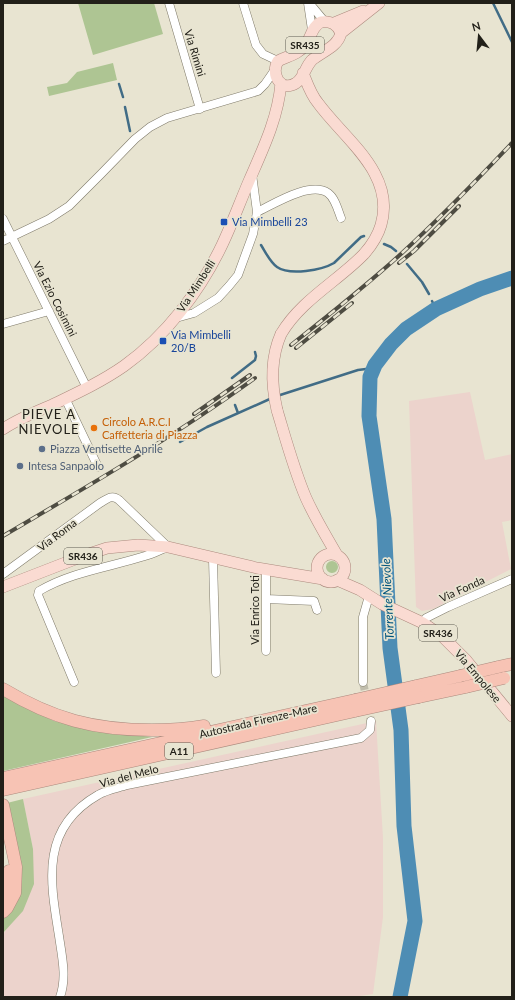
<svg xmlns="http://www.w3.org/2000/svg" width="515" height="1000" font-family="Lato,sans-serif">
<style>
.industrial{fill:#ecd3cc}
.green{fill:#aec593}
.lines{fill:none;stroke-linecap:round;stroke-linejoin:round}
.stream{stroke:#416c86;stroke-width:2.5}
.river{stroke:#4e8db4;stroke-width:15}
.minor-tunnel{stroke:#c0bdac;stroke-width:8;stroke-dasharray:8 4;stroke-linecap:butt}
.minor-casing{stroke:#7f7a6a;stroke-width:9}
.major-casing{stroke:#ac8a7e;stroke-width:12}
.highway-casing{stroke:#ac8a7e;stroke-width:13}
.minor{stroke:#fff;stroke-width:8}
.major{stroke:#fadbd2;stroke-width:11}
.highway{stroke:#f7c3b4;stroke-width:12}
.rail-casing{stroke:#4e4c42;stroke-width:4}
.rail{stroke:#e8e4d1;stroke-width:2.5;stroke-dasharray:8;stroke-linecap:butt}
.major-bridge-casing{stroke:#ac8a7e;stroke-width:12;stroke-linecap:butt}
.highway-bridge-casing{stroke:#ac8a7e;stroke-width:13;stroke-linecap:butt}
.major-bridge{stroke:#fadbd2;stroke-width:11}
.highway-bridge{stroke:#f7c3b4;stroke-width:12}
.transit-dot{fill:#1a4fb4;stroke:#e8e4d1;stroke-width:1.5}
.food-dot{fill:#e8710a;stroke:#e8e4d1;stroke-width:1.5}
.service-dot{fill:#5c6f8a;stroke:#e8e4d1;stroke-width:1.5}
.labels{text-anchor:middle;stroke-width:3.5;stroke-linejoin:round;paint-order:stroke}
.shield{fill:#e8e4d1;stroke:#5d5b50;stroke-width:1}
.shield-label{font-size:10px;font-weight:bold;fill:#222019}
.street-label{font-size:11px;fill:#222019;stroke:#e8e4d1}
.transit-label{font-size:11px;fill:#164399;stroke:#e8e4d1;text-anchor:start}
.food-label{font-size:11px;fill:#c56008;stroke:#e8e4d1;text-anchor:start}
.service-label{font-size:11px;fill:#4e5e75;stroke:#e8e4d1;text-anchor:start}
.water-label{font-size:12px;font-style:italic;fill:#00547c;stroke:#e8e4d1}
.quarter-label{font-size:13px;letter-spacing:1px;fill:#222019;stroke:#e8e4d1}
</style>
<rect width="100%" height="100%" fill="#e8e4d1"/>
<path class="industrial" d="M470 392 485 460 512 454V520L502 522 511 569 433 609 422 611 416 607 409 401Z
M376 721 383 838V917L373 994 353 997H3V933L5 932 33 849 23 799Z"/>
<path class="green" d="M78 3H154L163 34 93 55Z
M113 63 117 80 49 96 47 87 67 83 77 72Z
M326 567a6 6 0 1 1 12 0a6 6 0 1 1-12 0Z
M3 696 54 721 108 732 152 737 3 771Z
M23 799 33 849 34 884 23 911 3 933V919L13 907 21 883 3 804Z"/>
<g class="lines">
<path class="stream" d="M493 3 512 42
M119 84 123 97
M125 107 130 131
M384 244 391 247 396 251
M261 245C266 253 270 262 277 267 290 276 322 270 334 263L361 237 364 236
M407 264 422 282 429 294
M432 301 436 309
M232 378 255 360 256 356 255 352
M277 396 358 370 374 368
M235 405 238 413
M180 442 207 427 272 398"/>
<path class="river" d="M400 997 415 921 404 826 401 730 390 648 384 519 369 416 370 377 375 365 391 344 406 329 436 309 480 289 512 278"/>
<path class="minor-tunnel" d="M363 682 371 721"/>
<defs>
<path id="minor" d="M169 3 200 109
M243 3 256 45 263 54 278 61
M308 3 312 30
M310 4 325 22
M257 212C274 204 310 181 328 193 335 198 338 210 341 218
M3 219 87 388
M3 241 49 219 69 206 101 174 135 139 150 127 167 118 258 91 265 84 274 71
M176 318 194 313 218 298 229 286 238 275 253 234 257 212 252 174
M3 324 49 311
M65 398 98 467
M213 559 216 673
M266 570V651
M3 574 100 503C107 499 112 494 119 500L168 547C160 550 152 554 145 556 110 567 71 572 39 591L38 595 74 682
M266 599 314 601 317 610
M423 623 426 618 448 607 512 579
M363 682V617L369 596
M60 997C67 977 62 957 59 936 50 881 40 828 98 795 106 790 118 788 127 785L361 738 370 730 371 721"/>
<path id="major" d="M321 22C331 21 337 24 341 33 338 47 321 52 312 60 305 67 304 78 296 83 281 93 270 74 278 61 287 56 298 55 305 45 312 37 311 27 321 22Z
M334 23 363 11
M341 33 379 3
M281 334C301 300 338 281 364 254 372 245 378 235 381 225 396 173 344 139 318 103 311 95 307 83 303 73
M277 410C286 440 294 470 306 498 315 518 326 536 337 555
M3 429C18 419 35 412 52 405 77 393 101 382 124 366 166 336 200 291 222 245 232 224 240 202 249 181 263 149 278 118 281 83
M317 568a14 14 0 1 1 28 0a14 14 0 1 1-28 0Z
M337 580 360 590 382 604 423 623 442 636 466 660 512 716
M3 587 83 556 107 548 138 545 168 547 257 568 323 579"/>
<path id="highway" d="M498 667 512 664
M416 686 460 676
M3 689C53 719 94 730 152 730 169 730 187 729 204 726
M419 697 466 687
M3 778 355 700
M3 790 355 711
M3 805 16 867 15 893 7 908 3 912
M3 897 6 892 9 871"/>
</defs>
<use href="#minor" class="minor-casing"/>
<use href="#major" class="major-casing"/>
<use href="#highway" class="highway-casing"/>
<use href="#minor" class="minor"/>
<use href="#major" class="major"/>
<use href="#highway" class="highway"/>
<defs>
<path id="rail" d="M399 263 414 251 459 206
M291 345C329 315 367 285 402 253 440 218 476 181 512 143
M296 348 352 303
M194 414 250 375
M3 536C88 486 175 436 255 378"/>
</defs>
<use href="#rail" class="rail-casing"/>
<use href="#rail" class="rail"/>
<defs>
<path id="major-bridge" d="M277 410C271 384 270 359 281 334"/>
<path id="highway-bridge" d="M460 676 498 667
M466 687 504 678
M355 700 416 686
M355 711 419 697"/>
</defs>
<use href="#major-bridge" class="major-bridge-casing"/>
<use href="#highway-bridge" class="highway-bridge-casing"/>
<use href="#major-bridge" class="major-bridge"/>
<use href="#highway-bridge" class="highway-bridge"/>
</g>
<g class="transit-dot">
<rect x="220" y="218" width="8" height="8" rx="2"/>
<rect x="159" y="337" width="8" height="8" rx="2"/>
</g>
<circle class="food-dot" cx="94" cy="428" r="4"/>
<g class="service-dot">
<circle cx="42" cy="449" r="4"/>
<circle cx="20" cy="466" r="4"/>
</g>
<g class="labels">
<g class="shield">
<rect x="286" y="37" width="38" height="16" rx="3"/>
<rect x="64" y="548" width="38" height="16" rx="3"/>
<rect x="419" y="625" width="38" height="16" rx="3"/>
<rect x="165" y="743" width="28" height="16" rx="3"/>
</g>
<g class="shield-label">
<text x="305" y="49">SR435</text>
<text x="83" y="560">SR436</text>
<text x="438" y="637">SR436</text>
<text x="179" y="755">A11</text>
</g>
<g class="street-label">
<text transform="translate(195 53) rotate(73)" y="4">Via Rimini</text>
<text transform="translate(196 286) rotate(-57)" y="4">Via Mimbelli</text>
<text transform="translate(55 299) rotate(63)" y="4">Via Ezio Cosimini</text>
<text transform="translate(57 535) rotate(-37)" y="4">Via Roma</text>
<text transform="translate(462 589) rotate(-24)" y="4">Via Fonda</text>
<text transform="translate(255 610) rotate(-90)" y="4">Via Enrico Toti</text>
<text transform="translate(478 676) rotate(50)" y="4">Via Empolese</text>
<text transform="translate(258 721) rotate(-13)" y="4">Autostrada Firenze-Mare</text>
<text transform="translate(129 776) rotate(-15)" y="4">Via del Melo</text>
</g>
<g class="transit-label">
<text x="232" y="226">Via Mimbelli 23</text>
<text x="171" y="339">Via Mimbelli<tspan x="171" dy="13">20/B</tspan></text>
</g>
<g class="food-label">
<text x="102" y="426">Circolo A.R.C.I<tspan x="102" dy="13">Caffetteria di Piazza</tspan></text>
</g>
<g class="service-label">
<text x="50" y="453">Piazza Ventisette Aprile</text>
<text x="28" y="470">Intesa Sanpaolo</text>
</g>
<g class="water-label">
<text transform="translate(388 599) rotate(-93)" y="4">Torrente Nievole</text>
</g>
<g class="quarter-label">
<text x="49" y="419">PIEVE A<tspan x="49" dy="15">NIEVOLE</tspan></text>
</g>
</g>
<rect width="515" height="1000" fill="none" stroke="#222019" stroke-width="8"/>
<g transform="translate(479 36) rotate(344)" stroke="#e8e4d1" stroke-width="3" paint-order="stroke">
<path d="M0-3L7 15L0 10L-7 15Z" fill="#222019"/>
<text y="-6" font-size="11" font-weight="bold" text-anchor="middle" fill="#222019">N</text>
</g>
</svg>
